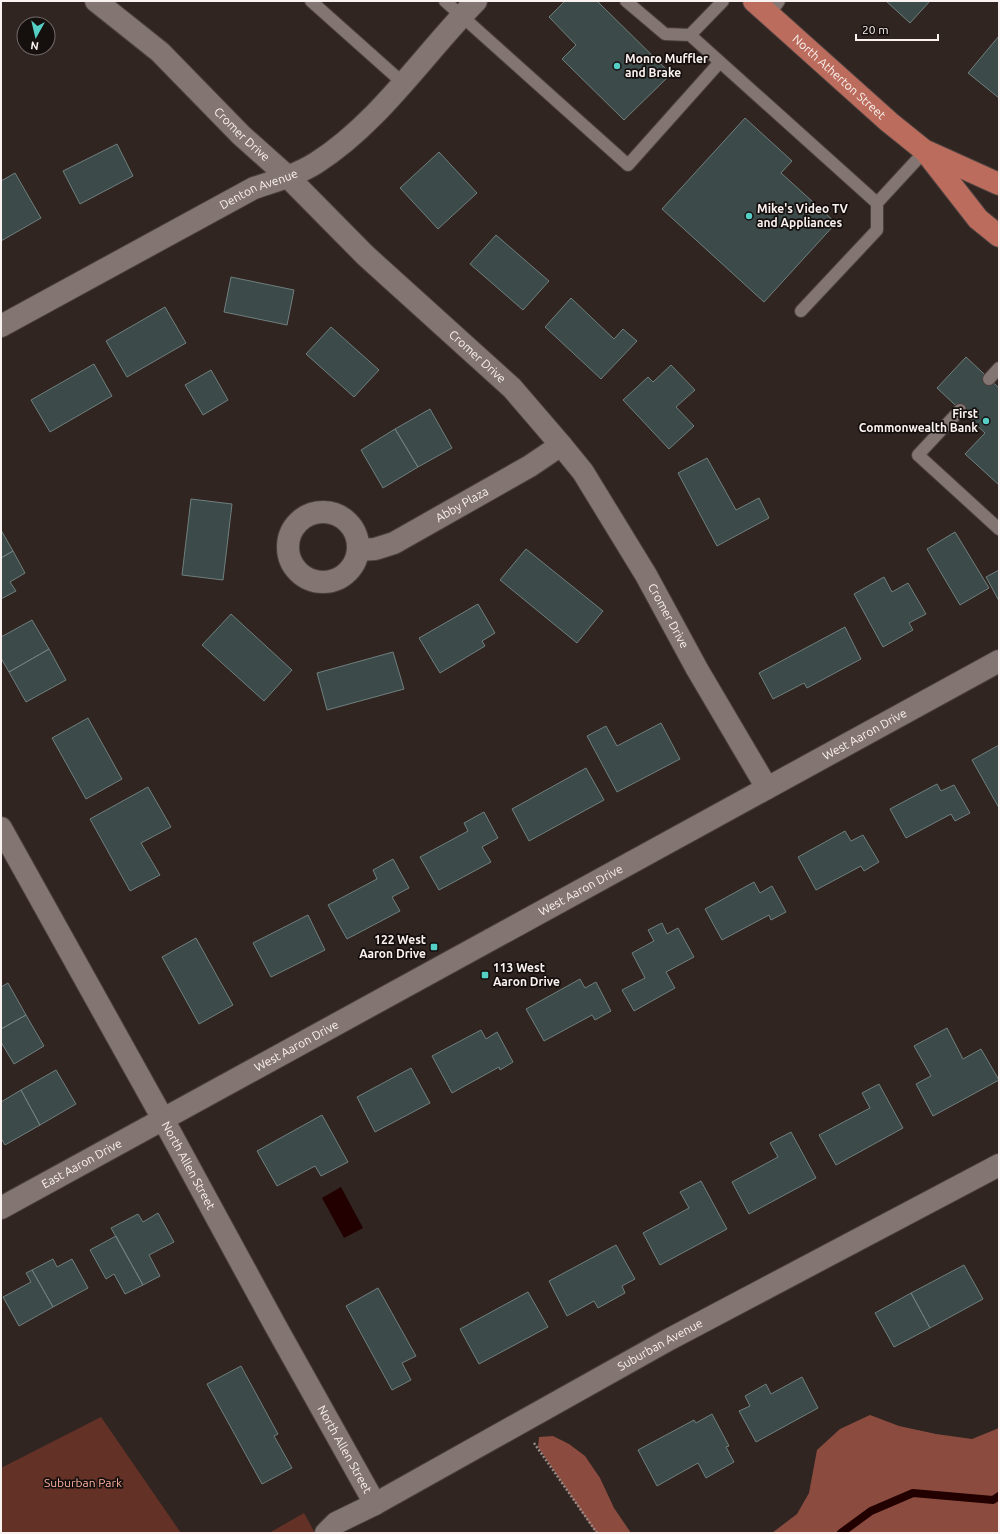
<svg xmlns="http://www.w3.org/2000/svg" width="1000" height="1534" font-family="Ubuntu,sans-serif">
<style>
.green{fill:#643127}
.forest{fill:#8b4c3f}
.water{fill:#230000}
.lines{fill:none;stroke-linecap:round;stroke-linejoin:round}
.stream{stroke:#230000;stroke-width:8}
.building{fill:#3c4b4a;stroke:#6f7f7d}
.service-casing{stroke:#4a403e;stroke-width:14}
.minor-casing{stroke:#4a403e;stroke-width:24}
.primary-casing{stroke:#4a403e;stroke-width:24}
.path{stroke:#968c89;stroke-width:2.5;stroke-dasharray:2 2;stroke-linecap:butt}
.service{stroke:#837571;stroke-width:12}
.minor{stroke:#837571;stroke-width:22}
.primary{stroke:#bb6c5c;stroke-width:22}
.poi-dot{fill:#55cec5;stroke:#15100e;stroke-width:1.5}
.labels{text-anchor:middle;stroke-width:3.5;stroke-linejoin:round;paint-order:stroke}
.poi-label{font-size:12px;font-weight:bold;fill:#faf2f0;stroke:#15100e;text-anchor:start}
.street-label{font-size:12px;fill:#faf2f0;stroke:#15100e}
.park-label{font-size:12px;fill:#fcae9e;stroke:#15100e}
</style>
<rect width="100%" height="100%" fill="#312522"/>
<path class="green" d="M101 1417 181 1533H1V1468Z
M304 1513 315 1533H269Z"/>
<path class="forest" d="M870 1415 899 1426 936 1434 972 1439 999 1428V1533H772L797 1514 809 1493 817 1450 840 1429Z
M553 1436 569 1444 585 1456 600 1478 614 1508 631 1533H596L538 1447 539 1437Z"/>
<path class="water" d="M341 1187 363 1228 344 1238 322 1198Z"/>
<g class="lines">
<path class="stream" d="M841 1533 871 1511 913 1493 993 1500 999 1496"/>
</g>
<path class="building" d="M565 1H597L671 74 624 120 562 59 576 45 549 17Z
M886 1H930L910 23Z
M999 36V98L968 73Z
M745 118 792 161 781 173 836 223 764 302 662 209Z
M117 144 133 176 80 204 63 171Z
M439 152 477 193 438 229 400 188Z
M15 173 41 218 1 241V181Z
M496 235 549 281 523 310 470 264Z
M231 277 294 290 287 325 224 312Z
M571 298 614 339 623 329 637 341 601 379 545 327Z
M165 307 186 343 127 377 106 341Z
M331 327 379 370 354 397 306 354Z
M966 357 999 388V485L965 454 985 433 937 388Z
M94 364 112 396 50 432 31 400Z
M671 365 695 390 676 407 694 426 669 449 623 400 648 377 653 382Z
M211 370 228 400 203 415 185 385Z
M430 409 452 448 418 467 395 429Z
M395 429 418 467 383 488 361 450Z
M707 458 736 510 759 498 769 518 717 546 678 473Z
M191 499 232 504 223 580 182 575Z
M1 530 13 551 1 558Z
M955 532 989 588 960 605 927 549Z
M526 549 603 611 577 643 500 580Z
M13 551 25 573 10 582 16 591 1 599V558Z
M999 570V601L986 577Z
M884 577 892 592 908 583 926 614 909 623 913 630 883 647 854 594Z
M478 604 495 633 482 641 485 646 440 673 419 638Z
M231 614 292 670 264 701 202 645Z
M32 620 49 649 9 672 1 658V637Z
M845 627 861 659 807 688 804 683 773 699 759 673Z
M49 649 66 680 26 702 9 672Z
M393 652 404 689 327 710 317 673Z
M88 718 122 779 86 799 52 738Z
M661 723 680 759 617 792 587 736 606 726 617 746Z
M999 745V808L972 760Z
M586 768 604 800 529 841 512 809Z
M937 784 941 791 954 785 970 813 955 821 951 814 906 838 890 809Z
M148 787 171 827 141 843 160 875 130 891 90 819Z
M484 812 498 838 482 847 491 862 439 890 420 857 468 831 464 823Z
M845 831 851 841 863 835 879 862 864 871 861 866 816 890 798 857Z
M393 859 409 888 392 897 400 911 347 939 328 905 377 879 373 870Z
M754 882 760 893 772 886 786 912 771 920 769 915 722 940 705 909Z
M308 915 325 950 271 977 253 943Z
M662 923 667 934 678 928 694 957 666 972 675 988 634 1011 622 990 645 978 632 953 654 941 648 930Z
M196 938 233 1005 199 1024 162 957Z
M580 979 585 988 596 982 611 1011 595 1020 592 1015 544 1041 526 1009Z
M8 983 26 1015 1 1029V987Z
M26 1015 44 1046 14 1064 1 1042V1029Z
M947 1028 963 1059 981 1049 999 1080 933 1116 916 1084 931 1076 914 1046Z
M481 1030 486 1039 497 1032 513 1062 500 1070 499 1067 452 1093 432 1056Z
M411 1068 430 1103 375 1132 357 1097Z
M56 1070 76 1104 40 1125 21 1090Z
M879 1084 903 1128 836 1165 819 1135 870 1108 862 1093Z
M21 1090 40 1125 5 1145 1 1138V1102Z
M322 1115 348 1162 321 1176 315 1166 277 1186 257 1151Z
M791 1132 816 1178 749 1214 732 1182 778 1157 770 1143Z
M701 1181 727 1229 660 1265 643 1233 689 1208 680 1192Z
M158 1213 174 1242 149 1255 160 1276 143 1285 111 1228 138 1214 143 1222Z
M116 1236 143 1285 125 1294 114 1274 106 1279 90 1250Z
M616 1245 635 1279 622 1286 625 1293 598 1308 594 1301 567 1316 549 1281Z
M53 1259 57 1267 72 1259 88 1288 53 1307 32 1270Z
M964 1265 983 1299 930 1328 911 1293Z
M32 1270 53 1307 19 1326 3 1297 31 1282 26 1273Z
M378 1288 416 1356 402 1363 411 1380 392 1390 346 1306Z
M528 1292 548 1327 479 1364 460 1329Z
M911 1293 930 1328 894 1347 875 1313Z
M241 1366 278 1434 274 1436 292 1468 262 1484 207 1384Z
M802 1377 818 1408 756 1442 739 1411 750 1406 745 1396 766 1384 771 1394Z
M712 1414 729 1446 726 1447 734 1462 706 1478 698 1463 657 1486 638 1450 694 1420 696 1423Z"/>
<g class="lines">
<defs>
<path id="service" d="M311 1 403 83
M445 1 628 165 720 62
M626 1 665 34 690 35 877 203V230L801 311
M769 15 779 1
M690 35 723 1
M877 203 925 151
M989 379 999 368
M960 410 918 455 999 529"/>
<g id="minor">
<path id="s1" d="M96 1 160 52 241 135 288 177 365 255 512 388 561 445 583 472 646 575 697 669 767 788"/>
<path id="s2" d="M1 326 254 188C275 181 297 175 316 163 379 123 424 54 476 1"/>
<circle cx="323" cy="547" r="35"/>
<path id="s3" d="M358 550 375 549 394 543 530 466 561 445"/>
<path id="s4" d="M1 828 163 1119 275 1325 375 1504"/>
<path id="s5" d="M1 1208 999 661"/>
<path id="s6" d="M326 1533 336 1523 375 1504 668 1340 999 1165"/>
</g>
<g id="primary">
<path id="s7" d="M754 1 889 122 925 151 978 219 999 236"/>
<path d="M928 152 999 184"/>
</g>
</defs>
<use href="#service" class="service-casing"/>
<use href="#minor" class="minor-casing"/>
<use href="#primary" class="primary-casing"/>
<path class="path" d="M534 1443 597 1533"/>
<use href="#service" class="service"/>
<use href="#minor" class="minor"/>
<use href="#primary" class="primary"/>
</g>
<g class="poi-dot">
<circle cx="617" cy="66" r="4"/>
<circle cx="749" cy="216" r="4"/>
<circle cx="986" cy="421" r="4"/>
<rect x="430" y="943" width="8" height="8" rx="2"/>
<rect x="481" y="971" width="8" height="8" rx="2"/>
</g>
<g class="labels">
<g class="poi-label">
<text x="625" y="63">Monro Muffler<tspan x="625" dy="14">and Brake</tspan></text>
<text x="757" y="213">Mike's Video TV<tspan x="757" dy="14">and Appliances</tspan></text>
<text x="978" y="418" text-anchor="end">First<tspan x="978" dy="14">Commonwealth Bank</tspan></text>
<text x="426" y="944" text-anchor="end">122 West<tspan x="426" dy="14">Aaron Drive</tspan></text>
<text x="493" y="972">113 West<tspan x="493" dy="14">Aaron Drive</tspan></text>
</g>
<g class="street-label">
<text dy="4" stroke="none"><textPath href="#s7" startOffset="114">North Atherton Street</textPath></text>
<text dy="4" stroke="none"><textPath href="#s1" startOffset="198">Cromer Drive</textPath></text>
<text dy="4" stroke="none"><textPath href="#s2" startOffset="292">Denton Avenue</textPath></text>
<text dy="4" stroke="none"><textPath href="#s1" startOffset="522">Cromer Drive</textPath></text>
<text dy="4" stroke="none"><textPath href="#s3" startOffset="115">Abby Plaza</textPath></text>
<text dy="4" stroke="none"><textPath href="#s1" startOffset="846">Cromer Drive</textPath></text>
<text dy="4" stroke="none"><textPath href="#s5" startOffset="985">West Aaron Drive</textPath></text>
<text dy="4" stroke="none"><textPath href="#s5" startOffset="661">West Aaron Drive</textPath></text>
<text dy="4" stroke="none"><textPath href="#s5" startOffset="337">West Aaron Drive</textPath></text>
<text dy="4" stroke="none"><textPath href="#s5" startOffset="92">East Aaron Drive</textPath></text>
<text dy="4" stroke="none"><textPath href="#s4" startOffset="386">North Allen Street</textPath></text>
<text dy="4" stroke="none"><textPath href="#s6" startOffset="384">Suburban Avenue</textPath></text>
<text dy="4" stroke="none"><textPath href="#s4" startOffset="710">North Allen Street</textPath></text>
</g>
<g class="park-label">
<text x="83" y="1487">Suburban Park</text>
</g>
</g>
<rect width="1000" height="1534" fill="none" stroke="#faf2f0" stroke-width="4"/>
<g transform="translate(36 36) rotate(188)"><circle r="19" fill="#15100e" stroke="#716a68"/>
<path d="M0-3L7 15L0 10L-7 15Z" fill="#55cec5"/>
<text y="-6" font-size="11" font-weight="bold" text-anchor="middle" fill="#faf2f0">N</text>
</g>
<path d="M856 34v6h82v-6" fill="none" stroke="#faf2f0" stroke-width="2"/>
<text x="862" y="34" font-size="12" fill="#faf2f0" stroke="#15100e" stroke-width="3" paint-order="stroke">20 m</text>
</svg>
